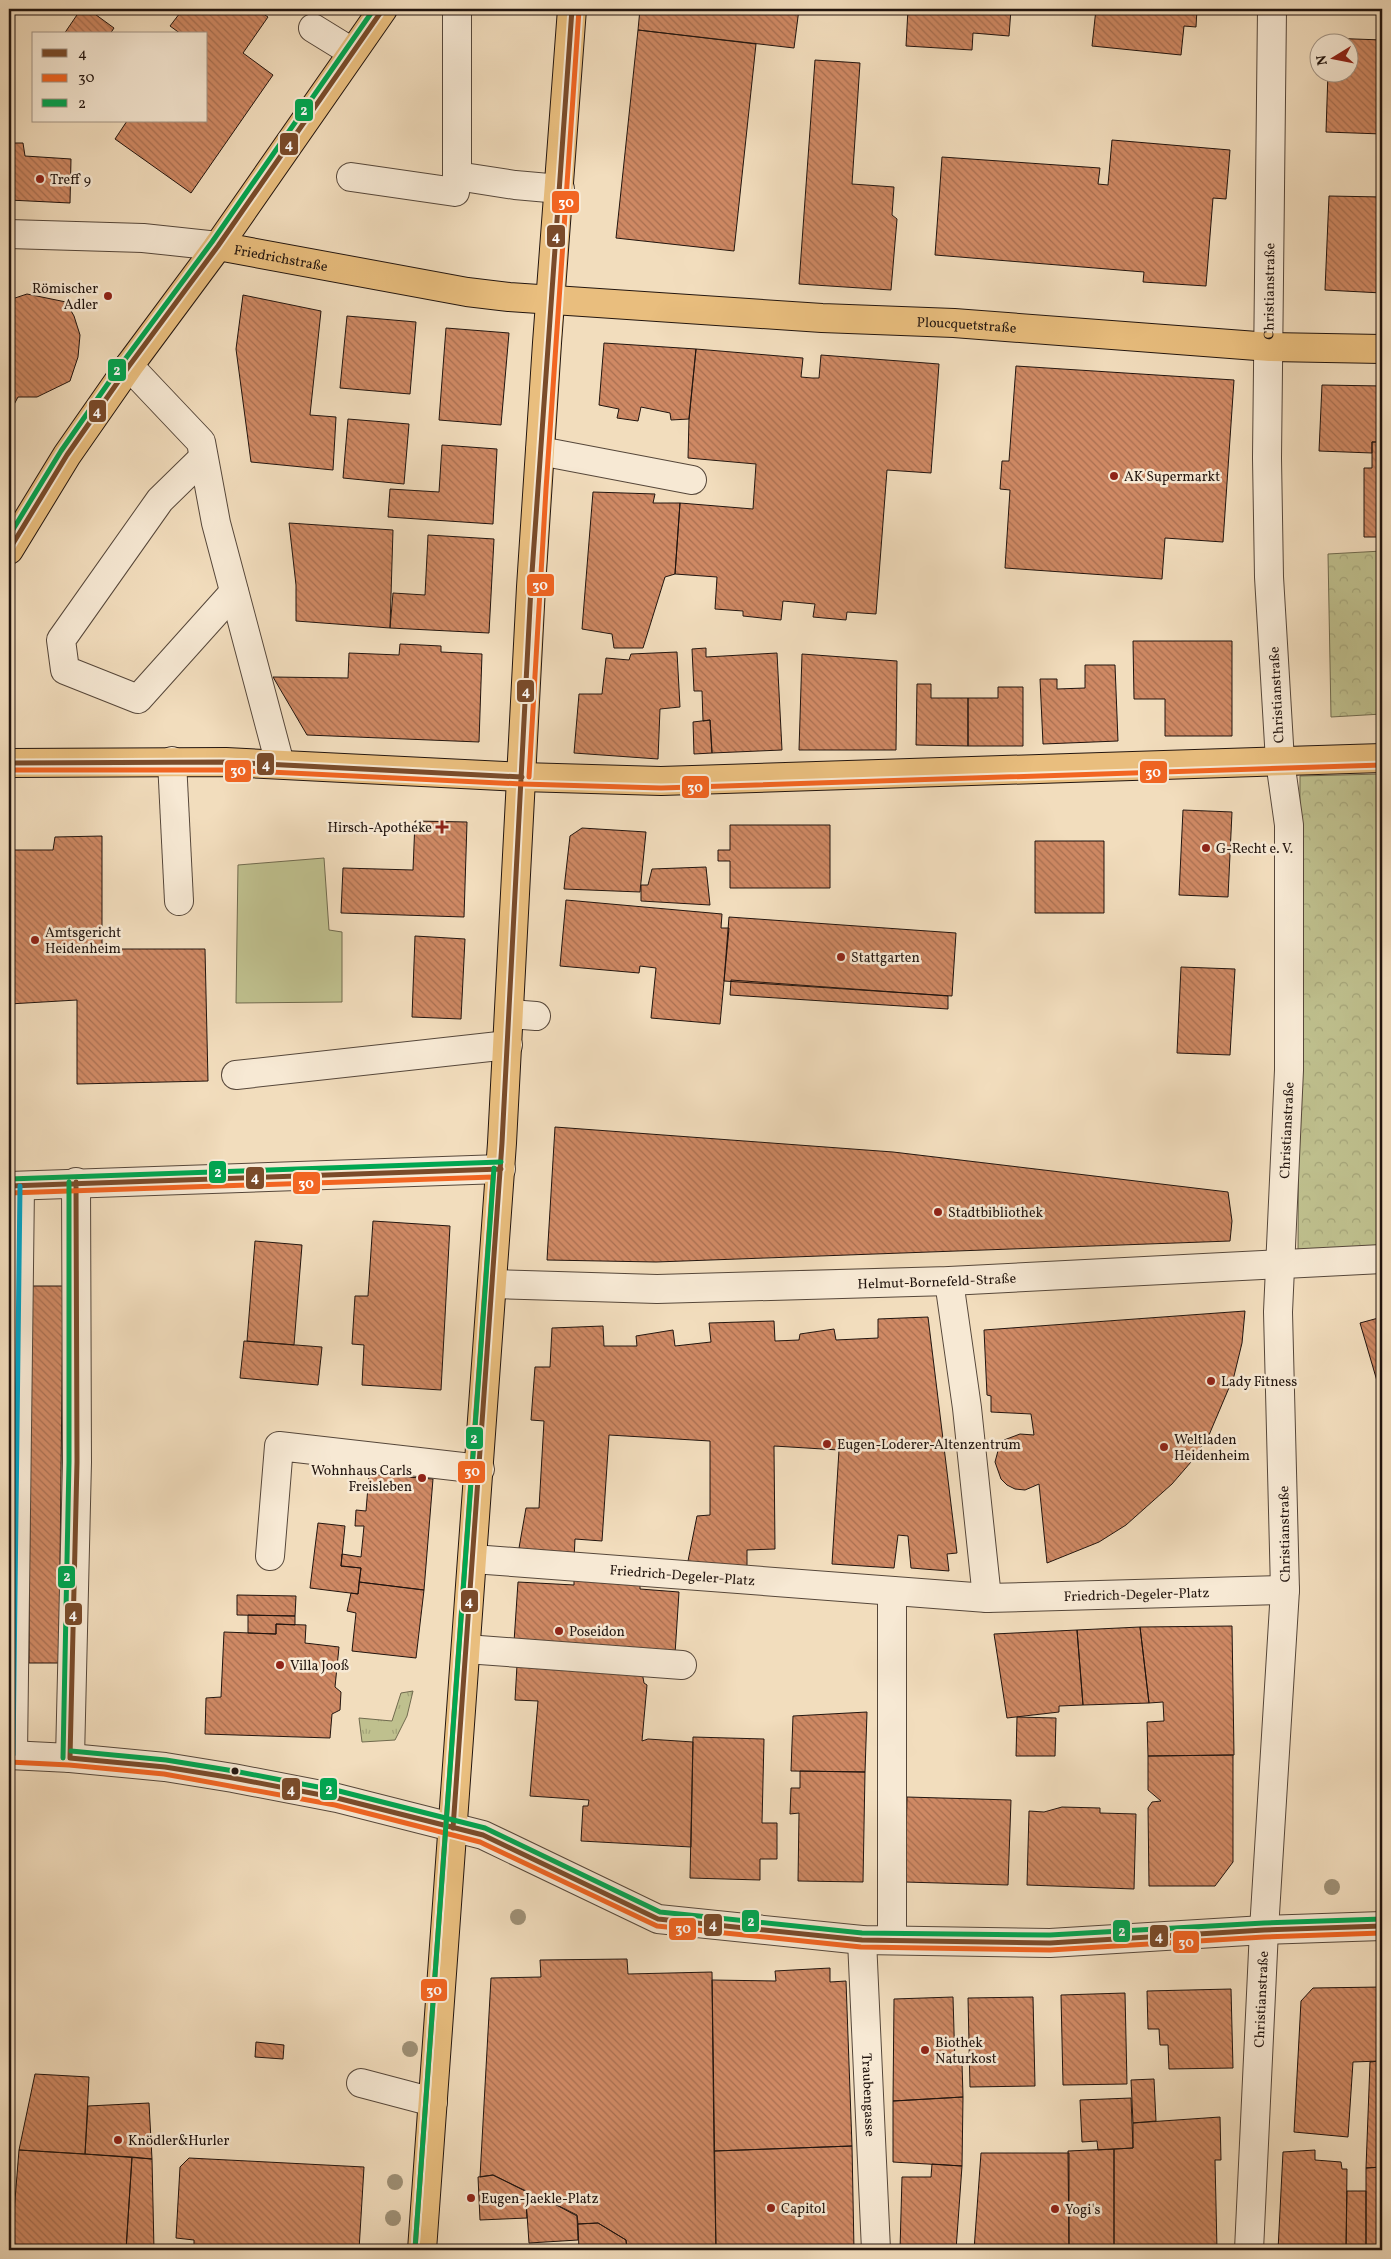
<svg xmlns="http://www.w3.org/2000/svg" width="1391" height="2259" font-family="Vollkorn,serif">
<style>
.grass{fill:url(#grass-tufts);stroke:#706a4e}
.park{fill:url(#park-crowns);stroke:#706a4e}
.garden{fill:#bfc08e;stroke:#706a4e}
.building{fill:url(#building-back-hatch);stroke:#22150f}
.lines{fill:none;stroke-linecap:round;stroke-linejoin:round}
.minor-casing{stroke:#56473a;stroke-width:30}
.major-casing{stroke:#22150f;stroke-width:30}
.minor{stroke:#f7e9d4;stroke-width:28}
.major{stroke:#e9be7e;stroke-width:28}
.bus-1-casing{stroke:#f7e9d4;stroke-width:9}
.bus-2-casing{stroke:#f7e9d4;stroke-width:9}
.bus-3-casing{stroke:#f7e9d4;stroke-width:9}
.bus-4-casing{stroke:#f7e9d4;stroke-width:9}
.bus-1{stroke:#7a4b2a;stroke-width:5}
.bus-2{stroke:#f26522;stroke-width:5}
.bus-3{stroke:#00a651;stroke-width:5}
.bus-4{stroke:#02a2c4;stroke-width:5}
.tree{fill:#9e9076}
.poi-dot{fill:#8f2418;stroke:#f7e9d4;stroke-width:2}
.bus-dot{fill:#22150f;stroke:#f7e9d4;stroke-width:2}
.labels{text-anchor:middle;stroke-width:5;stroke-linejoin:round;paint-order:stroke}
.poi-label{font-size:14px;fill:#22150f;stroke:#f7e9d4;text-anchor:start}
.street-label{font-size:14px;fill:#22150f;stroke:#f7e9d4}
.line-badge{stroke:#f7e9d4;stroke-width:2}
.badge-label{font-size:14px;text-anchor:middle;font-weight:bold;fill:#fff}
</style>
<defs>
<pattern id="grass-tufts" width="24" height="20" patternUnits="userSpaceOnUse" patternTransform="scale(1.25)"><rect width="24" height="20" fill="#bfc08e"/><path d="M3 7l-1-3M5 7V3M7 7l1-3M15 17l-1-3M17 17v-4M19 17l1-3" fill="none" stroke="#a4a479"/></pattern>
<pattern id="park-crowns" width="20" height="18" patternUnits="userSpaceOnUse" patternTransform="scale(1.25)"><rect width="20" height="18" fill="#bfc08e"/><path d="M2 6a3 3 0 1 1 6 0M12 15a3 3 0 1 1 6 0" fill="none" stroke="#a4a479"/></pattern>
<pattern id="building-back-hatch" width="6" height="6" patternUnits="userSpaceOnUse" patternTransform="scale(1.25)"><rect width="6" height="6" fill="#cf8964"/><path d="M-1 5l2 2M0 0l6 6M5-1l2 2" fill="none" stroke="#a86f51"/></pattern>
</defs>
<rect width="100%" height="100%" fill="#f2ddbd"/>
<filter id="stains"><feTurbulence type="fractalNoise" baseFrequency=".004" numOctaves="4"/><feColorMatrix values="0 0 0 0 .2 0 0 0 0 .09 0 0 0 0 .02 0 0 0 .5 -.17"/></filter>
<radialGradient id="worn" r=".72"><stop offset=".6" stop-color="#630" stop-opacity="0"/><stop offset="1" stop-color="#630" stop-opacity=".3"/></radialGradient>
<path class="grass" d="M413 1691 407 1716 395 1740 362 1742 359 1718 392 1721 401 1693Z"/>
<path class="park" d="M1382 551V714L1331 717 1328 554Z
M1382 774V1257L1298 1260 1300 776Z"/>
<path class="garden" d="M324 858 329 930 342 932V1002L236 1003 238 865Z"/>
<path class="building" d="M81 9H88L114 28 110 34H64Z
M183 9H256L268 17 243 53 273 75 191 193 115 139 127 121H206V34H181L170 26Z
M640 9H799L794 48 638 30Z
M908 9H1011L1009 36 973 33 972 50 906 46Z
M1096 9H1197L1196 27 1184 26 1181 55 1092 46Z
M638 30 756 44 734 251 616 238Z
M1328 38 1382 40V134L1326 132 1328 72H1348V42H1328Z
M815 60 860 63 852 184 894 187 892 215 897 219 891 290 799 284Z
M1112 140 1230 150 1226 199 1213 198 1206 286 1143 282 1144 272 935 255 942 157 1100 168 1098 184 1108 185Z
M9 143H23L25 156 71 159 70 203 9 200Z
M1329 196 1382 197V293L1325 290Z
M27 294 66 302 74 316 80 335 78 357 70 381 37 397H18L9 414V300Z
M243 295 321 311 310 415 336 417 333 470 251 462 236 349Z
M347 316 416 322 410 394 340 388Z
M446 328 509 333 501 425 439 420Z
M604 343 696 349 689 419 671 420 670 413 641 407 638 421 617 418 619 409 599 405Z
M696 349 803 358 801 377 812 378H819L821 355 939 364 931 473 887 470 876 614 847 612 846 620 813 617 815 604 783 601 781 620 743 616V611L715 609 717 577 675 574 680 503 753 509 756 464 688 458 689 419Z
M1016 366 1234 380 1223 542 1165 538 1162 579 1005 568 1010 490 1000 489 1002 461H1009Z
M1322 385 1382 386V442H1372V453L1319 451Z
M348 419 409 424 404 484 343 478Z
M1372 442H1382V537H1364V468H1372Z
M442 445 497 449 493 524 388 517 390 489 439 492Z
M9 454 14 457 9 467Z
M593 492 655 494 653 503H680L675 574 665 577 643 648H614L612 634 582 629Z
M289 523 393 530 390 628 296 621V585Z
M428 535 494 539 489 633 390 628 393 593 425 595Z
M1133 641H1232V736H1165V699H1134Z
M400 644 441 646V652L482 654 479 742 307 735 273 677 348 678 349 653 399 655Z
M706 648V657L777 653 782 750 712 753 710 720 703 721 702 691H694L692 649Z
M677 652 680 707 660 709 658 759 574 753 579 694H602L606 658 629 660 631 654Z
M802 654 897 661 896 750H799Z
M1085 665H1115L1118 741 1043 744 1040 679H1057V689L1085 688Z
M917 684H931V698H968V746L916 745Z
M998 687H1023V746H968V698H998Z
M710 720 712 753 694 754 693 722Z
M1183 810 1232 812 1228 897 1179 895Z
M415 821 467 822 464 917 341 913 343 868 413 870Z
M730 825H830V888H730V861H718V850H730Z
M582 828 646 832 640 892 564 889 570 836Z
M102 836V949H205L208 1081 77 1084V1000L9 1004V850H53L55 837Z
M1035 841H1104V913H1035Z
M706 867 710 905 641 901V885H648L652 869Z
M566 900 722 914 721 928H729L720 1024 651 1018 656 968 640 966 639 973 560 966Z
M729 917 956 933 952 996 724 981Z
M415 936 465 939 461 1019 412 1017Z
M1181 967 1235 969 1230 1055 1177 1053Z
M731 980 948 996V1009L730 995Z
M555 1127 893 1152 1228 1192 1232 1221 1230 1241 656 1262 547 1260Z
M373 1221 450 1226 441 1390 362 1385 364 1345 352 1344 355 1296H368Z
M255 1241 302 1245 294 1345 247 1341Z
M31 1286H63L59 1663H29Z
M1245 1311 1242 1343 1234 1376 1209 1435 1191 1462 1172 1484 1126 1525 1099 1542 1047 1563 1039 1484 1025 1490 1015 1489 1007 1485 1001 1479 995 1462 999 1447 1004 1440 1020 1434 1034 1435 1031 1414 991 1412V1396L987 1395 984 1330Z
M928 1317 957 1553 947 1554 949 1571 911 1568 908 1536 898 1535 894 1568 832 1564 839 1450 774 1446 775 1549 747 1550V1574L688 1561 697 1516 710 1515V1441L609 1435 602 1541 575 1539 574 1560 519 1548 526 1508H539L544 1421 531 1420 535 1367H550L552 1328 603 1326 604 1346H637L636 1336 673 1330 675 1346 711 1342 709 1323 774 1321 775 1341 799 1340 800 1334 834 1329 836 1340 878 1338V1319Z
M1382 1317V1398L1360 1323Z
M244 1341 322 1347 318 1385 240 1378Z
M369 1474 433 1479 424 1590 359 1582 361 1568 341 1566 342 1554 361 1557 364 1526H355L356 1510 366 1511Z
M318 1523 345 1526 341 1566 361 1568 358 1594 310 1588Z
M574 1576 640 1580V1589L679 1592 675 1654 514 1642 518 1582 574 1585Z
M359 1582 424 1590 416 1658 352 1651 356 1613 347 1611 351 1593 358 1594Z
M237 1595 296 1596 295 1616 237 1615Z
M248 1615 295 1616V1625L276 1624V1634L248 1633Z
M276 1624 306 1625 305 1643 339 1647 335 1687 341 1692 340 1710 332 1714 330 1738 205 1734 206 1698 221 1697 224 1632 276 1634Z
M1232 1626 1234 1755 1148 1756 1147 1722 1164 1721 1163 1702 1149 1703 1140 1627Z
M1140 1627 1149 1703 1083 1705 1077 1630Z
M1077 1630 1083 1705 1059 1706V1712L1007 1718 994 1634Z
M517 1665 642 1672 644 1683 647 1685 642 1741 648 1739 693 1742 691 1847 581 1841 583 1806H588L589 1800 530 1796 538 1701 515 1700Z
M867 1712 865 1772 791 1771 793 1716Z
M1017 1717 1056 1718 1055 1756H1016Z
M693 1737 764 1739 762 1823H777V1859H760V1880L690 1878Z
M1233 1755V1862L1215 1886H1149L1148 1808 1152 1802 1161 1801 1148 1790V1756Z
M800 1771 865 1772 863 1882 798 1881 799 1813 790 1814 791 1788H800Z
M907 1797 1011 1800 1008 1885 905 1882Z
M1062 1807 1100 1808V1813L1136 1814 1134 1889 1027 1885 1029 1811 1044 1812Z
M627 1959 628 1974 712 1972 716 2250H627L626 2240 598 2223 578 2224 577 2215 545 2199 526 2200V2191L493 2175 480 2177 491 1978 541 1977 540 1960Z
M830 1968V1982L846 1981 852 2146 714 2151 712 1980 776 1981 775 1971Z
M1382 1987 1380 2061 1353 2062 1348 2137 1294 2132 1301 2001 1313 1988Z
M1231 1989 1233 2068 1169 2069 1168 2045H1160L1159 2029H1148L1147 1991Z
M1125 1993 1127 2084 1063 2085 1061 1995Z
M953 1997 955 2064 962 2063 963 2097 893 2101 894 1999Z
M1033 1997 1035 2086 970 2087 968 1998Z
M256 2042 284 2045 283 2059 255 2057Z
M1380 2061H1382V2167L1366 2168 1370 2062Z
M35 2074 89 2077 85 2154 19 2150Z
M1154 2079 1156 2121 1133 2123 1131 2080Z
M963 2097 962 2166 893 2162V2101Z
M1131 2098 1133 2148 1098 2150 1097 2141 1082 2142 1080 2100Z
M149 2103 152 2159 85 2154 88 2106Z
M1220 2117 1221 2160H1215L1217 2250H1114V2149L1133 2148V2123Z
M852 2146 854 2250H716L714 2151Z
M1114 2149V2250H1069L1068 2151Z
M19 2150 132 2157 126 2250H11Z
M1315 2150V2160L1341 2162 1342 2169H1347L1346 2250H1278L1283 2152Z
M981 2153H1069V2250H974Z
M132 2157 152 2159 154 2250H126Z
M189 2158 364 2167 359 2250H194V2240L176 2238 180 2167Z
M932 2164 962 2166 956 2250H900L902 2177H931Z
M1382 2167V2250H1366V2168Z
M493 2175 525 2191 527 2218 480 2220 478 2177Z
M1347 2191H1366V2250H1346Z
M545 2199 577 2216 578 2240 529 2243 526 2200Z
M598 2223 626 2240 627 2250H579L578 2224Z"/>
<g class="lines">
<defs>
<g id="minor">
<path d="M313 28 352 52"/>
<path d="M457 176 515 185 560 189"/>
<path d="M351 177 455 192 457 176V9"/>
<path d="M9 234 143 238 218 246"/>
<path d="M129 366 201 442 216 523 280 764"/>
<path d="M540 451 692 480"/>
<path d="M203 458 160 500 61 640 65 670 138 699 234 592"/>
<path d="M172 761 179 901"/>
<path d="M510 1014 536 1016"/>
<path d="M236 1075 508 1045"/>
<path d="M9 1186 501 1169"/>
<path d="M949 1281 967 1408 987 1598"/>
<path id="s1" d="M492 1284 657 1289 949 1281 1382 1259"/>
<path d="M270 1556 279 1446 480 1469"/>
<path id="s2" d="M473 1559 987 1598 1285 1590"/>
<path d="M892 1591V1940"/>
<path d="M466 1649 682 1665"/>
<path d="M9 1755 70 1758 165 1767 233 1778 337 1798 483 1835 658 1919 862 1940 1050 1943 1264 1930 1382 1926"/>
<path d="M13 1755 20 1186"/>
<path d="M70 1758 77 1462 76 1182"/>
<path id="s3" d="M862 1940 876 2250"/>
<path d="M361 2083 433 2102"/>
<path id="s4" d="M1249 2250 1264 1930 1285 1590 1278 1312 1289 1070V825L1280 761 1269 577 1267 458 1272 9"/>
</g>
<g id="major">
<path id="s5" d="M218 246 467 292 509 297 822 318 954 323 1270 347 1382 349"/>
<path d="M9 550 67 455 129 366 218 246 383 9"/>
<path d="M9 763 226 762 522 777 661 781 1382 758"/>
<path d="M422 2250 502 1143 531 587 547 343 572 9"/>
</g>
</defs>
<use href="#minor" class="minor-casing"/>
<use href="#major" class="major-casing"/>
<use href="#minor" class="minor"/>
<use href="#major" class="major"/>
<defs>
<path id="bus-1" d="M9 550 67 455 129 366 218 246 383 9
M9 763 226 762 522 777
M9 1186 501 1169
M70 1758 165 1767 233 1778 337 1798 483 1835 658 1919 862 1940 1050 1943 1264 1930 1382 1926
M70 1758 77 1462 76 1182
M453 1828 502 1143 531 587 572 9"/>
<path id="bus-2" d="M9 770H226L522 784 661 788 1382 765
M529 777 546 489 579 10
M9 1193 493 1177 415 2249
M9 1762 69 1765 164 1774 335 1805 480 1842 657 1926 861 1947 1050 1950 1264 1937 1382 1933"/>
<path id="bus-3" d="M9 536 61 451 123 362 212 242 374 9
M9 1179 501 1162
M71 1751 166 1760 234 1771 339 1791 485 1828 660 1912 862 1933 1050 1935 1264 1923 1382 1919
M63 1758 69 1462V1182
M415 2249 494 1168"/>
<path id="bus-4" d="M9 1755H13L20 1186"/>
</defs>
<use href="#bus-1" class="bus-1-casing"/>
<use href="#bus-2" class="bus-2-casing"/>
<use href="#bus-3" class="bus-3-casing"/>
<use href="#bus-4" class="bus-4-casing"/>
<use href="#bus-1" class="bus-1"/>
<use href="#bus-2" class="bus-2"/>
<use href="#bus-3" class="bus-3"/>
<use href="#bus-4" class="bus-4"/>
</g>
<g class="tree">
<circle cx="1332" cy="1887" r="8"/>
<circle cx="518" cy="1917" r="8"/>
<circle cx="410" cy="2049" r="8"/>
<circle cx="395" cy="2182" r="8"/>
<circle cx="393" cy="2218" r="8"/>
</g>
<g class="poi-dot">
<circle cx="40" cy="179" r="5"/>
<circle cx="108" cy="296" r="5"/>
<circle cx="1114" cy="476" r="5"/>
<path d="M439.5 819.5h5v5h5v5h-5v5h-5v-5h-5v-5h5z"/>
<circle cx="1206" cy="848" r="5"/>
<circle cx="35" cy="940" r="5"/>
<circle cx="841" cy="957" r="5"/>
<circle cx="938" cy="1212" r="5"/>
<circle cx="1211" cy="1381" r="5"/>
<circle cx="827" cy="1444" r="5"/>
<circle cx="1164" cy="1447" r="5"/>
<circle cx="422" cy="1478" r="5"/>
<circle cx="559" cy="1631" r="5"/>
<circle cx="280" cy="1665" r="5"/>
<circle cx="925" cy="2050" r="5"/>
<circle cx="118" cy="2140" r="5"/>
<circle cx="471" cy="2198" r="5"/>
<circle cx="771" cy="2208" r="5"/>
<circle cx="1055" cy="2209" r="5"/>
</g>
<circle class="bus-dot" cx="235" cy="1771" r="4.5"/>
<g class="labels">
<g class="poi-label">
<text x="50" y="184">Treff 9</text>
<text x="98" y="293" text-anchor="end">Römischer<tspan x="98" dy="16">Adler</tspan></text>
<text x="1124" y="481">AK Supermarkt</text>
<text x="432" y="832" text-anchor="end">Hirsch-Apotheke</text>
<text x="1216" y="853">G-Recht e. V.</text>
<text x="45" y="937">Amtsgericht<tspan x="45" dy="16">Heidenheim</tspan></text>
<text x="851" y="962">Stattgarten</text>
<text x="948" y="1217">Stadtbibliothek</text>
<text x="1221" y="1386">Lady Fitness</text>
<text x="1174" y="1444">Weltladen<tspan x="1174" dy="16">Heidenheim</tspan></text>
<text x="837" y="1449">Eugen-Loderer-Altenzentrum</text>
<text x="412" y="1475" text-anchor="end">Wohnhaus Carls<tspan x="412" dy="16">Freisleben</tspan></text>
<text x="569" y="1636">Poseidon</text>
<text x="290" y="1670">Villa Jooß</text>
<text x="935" y="2047">Biothek<tspan x="935" dy="16">Naturkost</tspan></text>
<text x="128" y="2145">Knödler&amp;Hurler</text>
<text x="481" y="2203">Eugen-Jaekle-Platz</text>
<text x="781" y="2213">Capitol</text>
<text x="1065" y="2214">Yogi's</text>
</g>
<g class="street-label">
<text dy="5" stroke="none"><textPath href="#s5" startOffset="64">Friedrichstraße</textPath></text>
<text dy="5" stroke="none"><textPath href="#s4" startOffset="1961">Christianstraße</textPath></text>
<text dy="5" stroke="none"><textPath href="#s5" startOffset="754">Ploucquetstraße</textPath></text>
<text transform="translate(1276 695) rotate(-93)" y="5">Christianstraße</text>
<text dy="5" stroke="none"><textPath href="#s4" startOffset="1121">Christianstraße</textPath></text>
<text dy="5" stroke="none"><textPath href="#s1" startOffset="445">Helmut-Bornefeld-Straße</textPath></text>
<text transform="translate(1284 1534) rotate(-91)" y="5">Christianstraße</text>
<text dy="5" stroke="none"><textPath href="#s2" startOffset="210">Friedrich-Degeler-Platz</textPath></text>
<text dy="5" stroke="none"><textPath href="#s2" startOffset="665">Friedrich-Degeler-Platz</textPath></text>
<text dy="5" stroke="none"><textPath href="#s4" startOffset="251">Christianstraße</textPath></text>
<text dy="5" stroke="none"><textPath href="#s3" startOffset="155">Traubengasse</textPath></text>
</g>
</g>
<g class="line-badge">
<rect x="294" y="98" width="20" height="24" rx="5" fill="#00a651"/>
<rect x="279" y="132" width="20" height="24" rx="5" fill="#7a4b2a"/>
<rect x="551" y="190" width="29" height="24" rx="5" fill="#f26522"/>
<rect x="546" y="224" width="20" height="24" rx="5" fill="#7a4b2a"/>
<rect x="107" y="358" width="20" height="24" rx="5" fill="#00a651"/>
<rect x="88" y="399" width="19" height="24" rx="5" fill="#7a4b2a"/>
<rect x="526" y="573" width="29" height="24" rx="5" fill="#f26522"/>
<rect x="516" y="679" width="19" height="24" rx="5" fill="#7a4b2a"/>
<rect x="256" y="752" width="19" height="24" rx="5" fill="#7a4b2a"/>
<rect x="224" y="759" width="28" height="24" rx="5" fill="#f26522"/>
<rect x="1139" y="760" width="29" height="24" rx="5" fill="#f26522"/>
<rect x="681" y="775" width="29" height="24" rx="5" fill="#f26522"/>
<rect x="208" y="1160" width="19" height="24" rx="5" fill="#00a651"/>
<rect x="245" y="1166" width="20" height="24" rx="5" fill="#7a4b2a"/>
<rect x="292" y="1171" width="29" height="24" rx="5" fill="#f26522"/>
<rect x="465" y="1426" width="19" height="24" rx="5" fill="#00a651"/>
<rect x="457" y="1460" width="29" height="24" rx="5" fill="#f26522"/>
<rect x="57" y="1565" width="19" height="24" rx="5" fill="#00a651"/>
<rect x="460" y="1589" width="19" height="24" rx="5" fill="#7a4b2a"/>
<rect x="64" y="1602" width="19" height="24" rx="5" fill="#7a4b2a"/>
<rect x="319" y="1777" width="19" height="24" rx="5" fill="#00a651"/>
<rect x="281" y="1777" width="20" height="24" rx="5" fill="#7a4b2a"/>
<rect x="741" y="1909" width="19" height="24" rx="5" fill="#00a651"/>
<rect x="703" y="1913" width="20" height="24" rx="5" fill="#7a4b2a"/>
<rect x="668" y="1917" width="29" height="24" rx="5" fill="#f26522"/>
<rect x="1112" y="1919" width="19" height="24" rx="5" fill="#00a651"/>
<rect x="1149" y="1924" width="20" height="24" rx="5" fill="#7a4b2a"/>
<rect x="1172" y="1930" width="28" height="24" rx="5" fill="#f26522"/>
<rect x="420" y="1978" width="28" height="24" rx="5" fill="#f26522"/>
</g>
<g class="badge-label">
<text x="304" y="115">2</text>
<text x="289" y="149">4</text>
<text x="566" y="207">30</text>
<text x="556" y="241">4</text>
<text x="117" y="375">2</text>
<text x="97" y="416">4</text>
<text x="540" y="590">30</text>
<text x="526" y="696">4</text>
<text x="266" y="769">4</text>
<text x="238" y="775">30</text>
<text x="1153" y="777">30</text>
<text x="695" y="792">30</text>
<text x="218" y="1177">2</text>
<text x="255" y="1182">4</text>
<text x="306" y="1188">30</text>
<text x="474" y="1443">2</text>
<text x="472" y="1476">30</text>
<text x="67" y="1581">2</text>
<text x="469" y="1606">4</text>
<text x="73" y="1619">4</text>
<text x="329" y="1794">2</text>
<text x="291" y="1794">4</text>
<text x="751" y="1926">2</text>
<text x="713" y="1929">4</text>
<text x="683" y="1933">30</text>
<text x="1122" y="1936">2</text>
<text x="1159" y="1941">4</text>
<text x="1186" y="1947">30</text>
<text x="434" y="1995">30</text>
</g>
<rect width="1391" height="2259" fill="none" stroke="#f2ddbd" stroke-width="30"/>
<rect x="10" y="10" width="1371" height="2239" fill="none" stroke="#22150f" stroke-width="2.5"/>
<rect x="15" y="15" width="1361" height="2229" fill="none" stroke="#22150f"/>
<rect x="32" y="32" width="175" height="90" fill="#f7e9d4" stroke="#a29485"/>
<rect x="42" y="49" width="25" height="8" fill="#7a4b2a" stroke="#a29485"/>
<text x="78" y="58" font-size="15" fill="#22150f">4</text>
<rect x="42" y="74" width="25" height="8" fill="#f26522" stroke="#a29485"/>
<text x="78" y="82" font-size="15" fill="#22150f">30</text>
<rect x="42" y="99" width="25" height="8" fill="#00a651" stroke="#a29485"/>
<text x="78" y="108" font-size="15" fill="#22150f">2</text>
<g transform="translate(1334 58) rotate(260)"><circle r="24" fill="#f7e9d4" stroke="#a29485"/>
<path d="M0-4L9 19L0 12L-9 19Z" fill="#8f2418"/>
<text y="-8" font-size="14" font-weight="bold" text-anchor="middle" fill="#22150f">N</text>
</g>
<rect width="100%" height="100%" filter="url(#stains)"/>
<rect width="100%" height="100%" fill="url(#worn)"/>
</svg>
